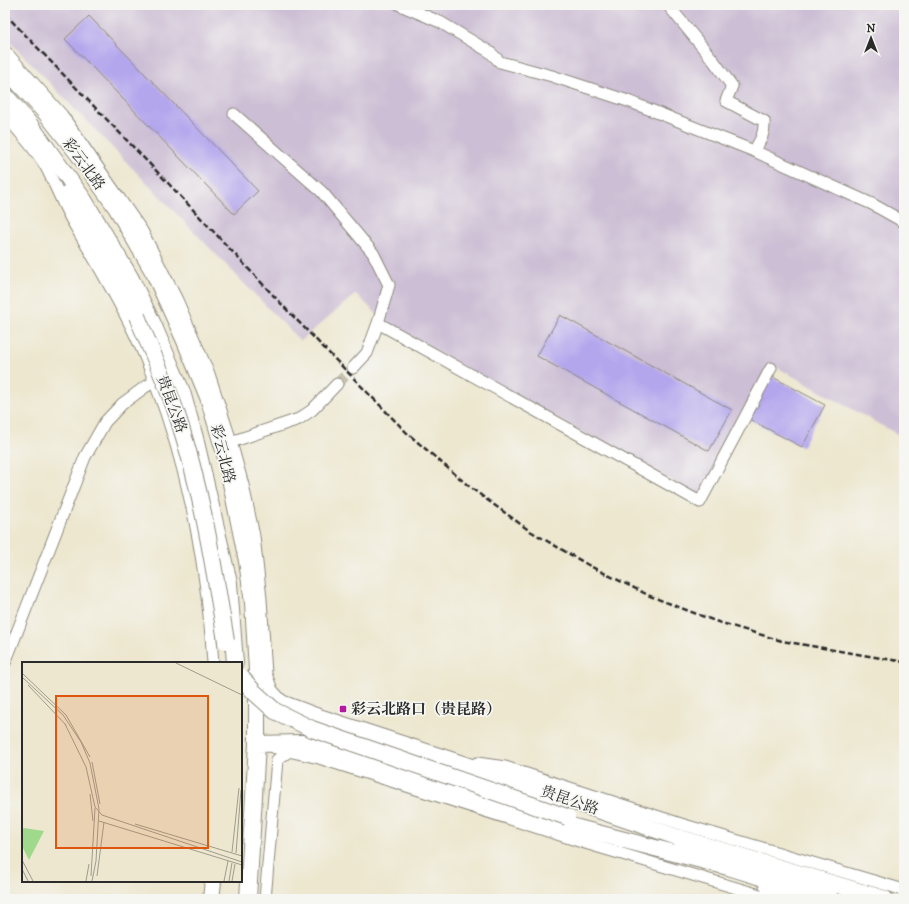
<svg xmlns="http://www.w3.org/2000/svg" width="909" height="904" font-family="'IM FELL DW Pica','Noto Serif SC',serif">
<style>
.railway{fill:#ccbed4}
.building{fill:#b4a6ed}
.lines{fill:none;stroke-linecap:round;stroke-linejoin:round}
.minor-tunnel{stroke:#c6c1ae;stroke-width:11;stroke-dasharray:11 5.5;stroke-linecap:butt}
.minor-casing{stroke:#8c897d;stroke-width:13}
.highway-casing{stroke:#8c897d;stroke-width:18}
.minor{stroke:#fff;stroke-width:11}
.highway{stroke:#fff;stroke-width:16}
.rail{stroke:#2b2b2b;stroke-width:2.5;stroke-dasharray:6 3;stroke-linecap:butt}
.highway-bridge-casing{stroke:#8c897d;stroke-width:18;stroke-linecap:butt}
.highway-bridge{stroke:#fff;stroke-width:16}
.poi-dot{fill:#b5179e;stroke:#f6f6f2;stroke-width:1.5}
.labels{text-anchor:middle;stroke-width:3.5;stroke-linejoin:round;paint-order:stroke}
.street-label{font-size:15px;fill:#2b2b2b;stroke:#f6f6f2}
.poi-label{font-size:15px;font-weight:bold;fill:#2b2b2b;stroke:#f6f6f2;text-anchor:start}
.inset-road{fill:none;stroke:#9f9c8d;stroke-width:1}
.view{fill:#df570e;fill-opacity:0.15;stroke:#df570e;stroke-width:2}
.inset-edge{fill:none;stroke:#2b2b2b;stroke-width:2}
</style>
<rect width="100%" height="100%" fill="#f6f6f2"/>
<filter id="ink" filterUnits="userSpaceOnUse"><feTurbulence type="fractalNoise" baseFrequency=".025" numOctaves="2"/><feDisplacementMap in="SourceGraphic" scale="8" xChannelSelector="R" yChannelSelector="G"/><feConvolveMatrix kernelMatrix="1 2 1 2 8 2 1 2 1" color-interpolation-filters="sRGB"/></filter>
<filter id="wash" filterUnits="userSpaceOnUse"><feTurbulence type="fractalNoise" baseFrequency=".012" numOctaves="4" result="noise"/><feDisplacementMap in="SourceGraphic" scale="16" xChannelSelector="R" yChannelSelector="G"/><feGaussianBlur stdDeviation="0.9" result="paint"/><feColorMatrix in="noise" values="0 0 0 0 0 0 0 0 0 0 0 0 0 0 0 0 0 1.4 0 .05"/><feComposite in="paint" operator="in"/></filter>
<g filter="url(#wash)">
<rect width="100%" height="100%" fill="#ede7cf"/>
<path class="railway" d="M5 5H904V438L771 364 701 497 390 327 356 294 300 341 5 37Z"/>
<g id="blocks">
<path class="building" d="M89 16 258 191 234 214 65 39Z
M560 315 732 410 709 451 537 356Z
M769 375 825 405 802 447 747 418Z"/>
</g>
</g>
<g filter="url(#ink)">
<use href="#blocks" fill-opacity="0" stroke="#8c897d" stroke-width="1"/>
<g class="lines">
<path class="minor-tunnel" d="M337 384 353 368"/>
<defs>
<path id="minor" d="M400 5 440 22 490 52 500 62 552 76 628 101 754 151 872 204 904 222
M668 5 713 60 732 86 726 101 764 121C765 134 760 141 754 151
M5 51 62 115 99 169 142 231 177 300 209 374 229 435 243 485 254 536 261 599 266 674 272 690 283 702
M234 114 322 192 373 253 389 285 378 323 367 353 353 368
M5 115C19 132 35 148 46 167 56 186 63 206 74 224 96 262 120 301 138 341 144 353 149 367 154 380 189 470 207 567 213 663
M378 323 700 502 771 368
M231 442 299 419 312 410 337 384
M5 663 85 457 105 422 122 404 145 387 154 382
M275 748 319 758 582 842 773 899
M477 763 505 767 681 824 904 890
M265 899 277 760 289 751"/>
<path id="highway" d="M5 68 45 112 79 155 116 207 154 273 185 341 208 397 225 454 247 561 253 603 257 670V744L248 899
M5 95 28 122 84 200 130 277 152 322 182 392 195 438 229 583 235 663
M69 192 77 211 137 316
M257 694 313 715 448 759 677 837 885 899
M257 744 302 743 320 747 578 828 732 868
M722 865 831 899
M767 884 789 899
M211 899 213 881"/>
</defs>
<use href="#minor" class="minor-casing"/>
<use href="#highway" class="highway-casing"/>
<use href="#minor" class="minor"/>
<use href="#highway" class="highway"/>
<path class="rail" d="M5 14 168 183 287 310 407 433 471 488 530 531 590 566 650 596 715 621 782 641 904 662"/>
<defs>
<path id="highway-bridge" d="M137 316C151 351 168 385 179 421 202 492 214 567 226 641
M241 677 254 692 275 711 312 729 567 817"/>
</defs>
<use href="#highway-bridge" class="highway-bridge-casing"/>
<use href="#highway-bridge" class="highway-bridge"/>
</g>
</g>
<rect class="poi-dot" x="339" y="705" width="8" height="8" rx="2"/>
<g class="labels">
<g class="street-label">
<text transform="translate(84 164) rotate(54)" y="5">彩云北路</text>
<text transform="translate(172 404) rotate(70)" y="5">贵昆公路</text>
<text transform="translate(223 454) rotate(76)" y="5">彩云北路</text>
<text transform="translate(570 800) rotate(19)" y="5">贵昆公路</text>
</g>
<g class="poi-label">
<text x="351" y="714">彩云北路口（贵昆路）</text>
</g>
</g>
<g transform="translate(22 662)">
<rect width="220" height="220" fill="#ede7cf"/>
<path d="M2 166 22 169 7 198 0 184V168Z" fill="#9fd98c"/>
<path class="inset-road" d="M154 1 220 33M0 11 44 53 68 95M0 15 41 53 59 80 68 101 77 147 74 199 70 219M6 23 44 63M43 62 64 105 73 145 80 153 220 200M70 100 78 142M68 132 71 159M77 159 220 203M113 162 220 194M210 190 217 126M214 191 219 128M0 198 11 219M0 207 6 219M69 214 73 146M75 214 82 160M64 219 67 202M202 219 206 199M207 219 210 201M210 219 213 202"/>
<path class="view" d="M34 34H186V186H34Z"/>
<rect width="220" height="220" class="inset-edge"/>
</g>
<rect width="909" height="904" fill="none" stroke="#f6f6f2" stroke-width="20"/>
<g transform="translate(871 38)" stroke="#f6f6f2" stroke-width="3" paint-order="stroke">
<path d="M0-3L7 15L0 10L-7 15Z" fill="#2b2b2b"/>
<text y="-6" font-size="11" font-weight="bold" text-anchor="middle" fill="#2b2b2b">N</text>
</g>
</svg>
